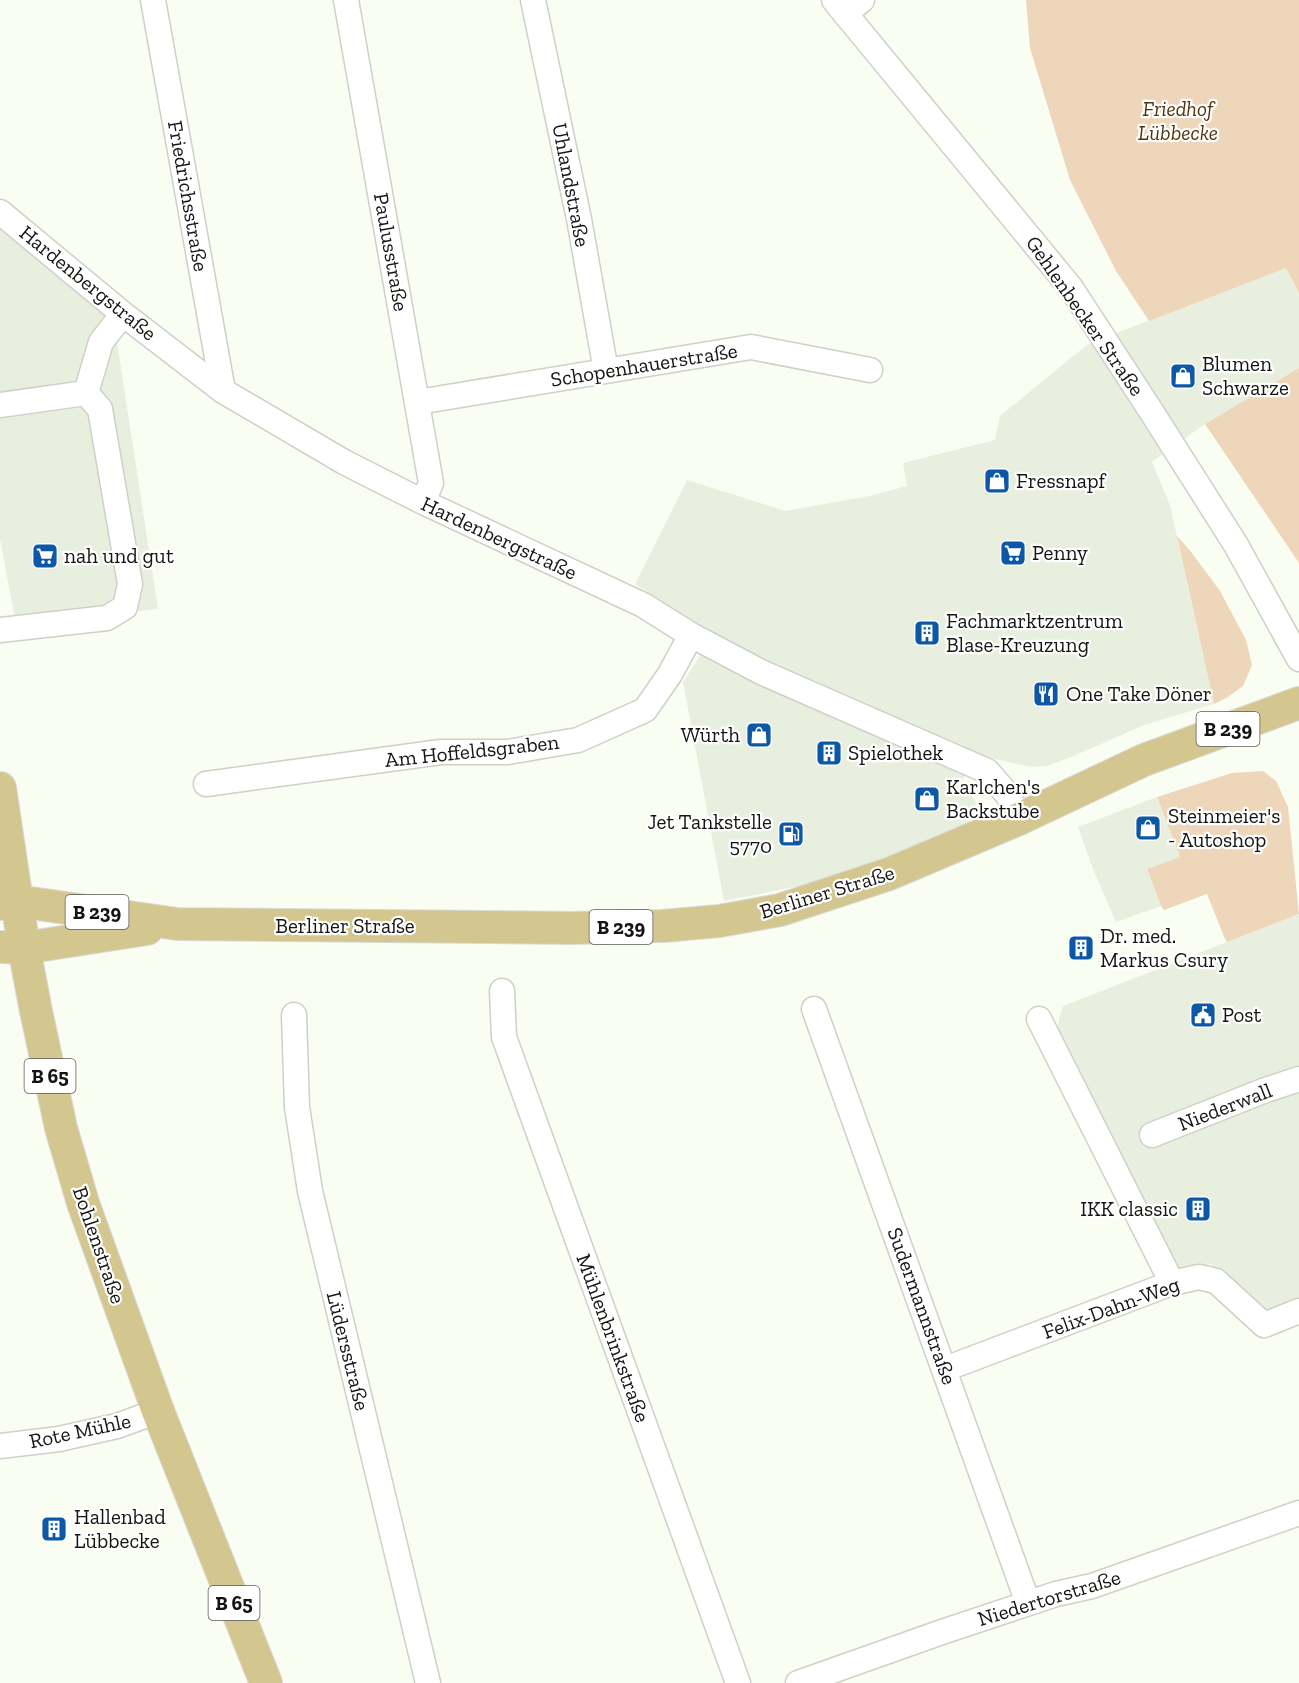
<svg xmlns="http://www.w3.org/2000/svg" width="1299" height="1683" font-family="'Zilla Slab',serif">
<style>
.built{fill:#e9efde}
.green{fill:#eed6bb}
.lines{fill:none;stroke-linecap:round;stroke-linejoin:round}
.minor-casing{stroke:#cdd1c7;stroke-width:27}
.major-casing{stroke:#d9dad9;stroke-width:34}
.minor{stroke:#fff;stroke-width:24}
.major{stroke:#d3c78f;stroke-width:32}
.labels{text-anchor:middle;stroke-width:4.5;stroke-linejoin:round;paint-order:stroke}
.shield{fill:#fff;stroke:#5a5b59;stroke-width:1.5}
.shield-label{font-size:20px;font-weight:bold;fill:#141512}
.park-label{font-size:21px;font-style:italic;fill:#50340d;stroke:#fff}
.street-label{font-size:21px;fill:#141512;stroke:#fff}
.poi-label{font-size:21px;fill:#141512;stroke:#fff;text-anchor:start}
</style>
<rect width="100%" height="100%" fill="#f9fdf2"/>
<path class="built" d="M0 215 112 310 158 609 16 624 0 539Z
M1286 268 1299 293V368L1205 424 1152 462 1170 505 1214 704 1144 725 1069 758 1046 766 1031 767 977 755 961 782 975 800 977 814 963 827 904 852 818 882 724 901 683 682 714 634 635 584 687 480 785 511 870 496 907 486 903 463 995 440 1000 416 1088 344Z
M1157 797 1180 858 1147 869 1161 906 1116 922 1093 869 1078 827Z
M1299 914V1303L1265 1315 1248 1303 1211 1264 1177 1275 1056 1032 1063 1006Z"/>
<path class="green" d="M1026 0H1299V293L1286 268 1149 321 1116 271 1070 180 1030 48Z
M1299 368V563L1205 424Z
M1177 536 1192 553 1220 591 1246 640 1252 665 1243 686 1228 697 1214 704Z
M1263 771 1276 781 1288 807 1299 914 1227 942 1225 939 1207 894 1164 910 1161 906 1147 869 1180 857 1157 797 1232 773Z"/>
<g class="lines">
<defs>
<path id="minor" d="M153 0 223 391
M346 0 431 483 423 502
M533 0 579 219 606 371
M834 0 1071 288 1151 411 1236 545 1299 659
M845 14 862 0
M0 212 123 314 223 391 344 462 423 502 643 605 691 635 761 672 987 771 1008 795 1019 819
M86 393 101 342 123 314
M418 402 751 347 870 370
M0 405 86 393 100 409 130 584 125 607 107 618 0 630
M206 784 441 752H508L578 740 645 710 670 674 691 635
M502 991 504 1037 738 1683
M814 1009 1028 1603
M294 1015 297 1107 310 1191 428 1683
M1039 1019 1172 1283
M1152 1135 1263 1091 1299 1079
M945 1369 1172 1283 1199 1277 1216 1281 1264 1325 1299 1311
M0 1446 59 1439 117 1426 158 1411
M798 1683 942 1632 1056 1594 1092 1586 1299 1513"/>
<path id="major" d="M0 788 24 948 36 1011 61 1128 83 1203 158 1411 266 1683
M0 904 17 901 177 924 573 928 663 926 719 921 780 910 889 874 1019 819 1144 760 1299 703
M0 947 24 948 147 929"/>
</defs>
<use href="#minor" class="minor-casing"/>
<use href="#major" class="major-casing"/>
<use href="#minor" class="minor"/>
<use href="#major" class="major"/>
</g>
<defs>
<symbol id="shop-square" viewBox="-11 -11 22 22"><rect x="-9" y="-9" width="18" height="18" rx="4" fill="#0c58a7" stroke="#fff"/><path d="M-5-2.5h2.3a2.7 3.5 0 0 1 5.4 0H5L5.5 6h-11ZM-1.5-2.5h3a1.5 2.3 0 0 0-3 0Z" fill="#fff"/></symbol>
<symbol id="supermarket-square" viewBox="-11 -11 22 22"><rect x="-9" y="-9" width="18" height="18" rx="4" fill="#0c58a7" stroke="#fff"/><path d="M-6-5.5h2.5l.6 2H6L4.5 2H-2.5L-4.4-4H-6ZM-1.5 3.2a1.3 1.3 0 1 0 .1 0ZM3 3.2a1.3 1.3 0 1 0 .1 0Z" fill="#fff"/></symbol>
<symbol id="building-square" viewBox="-11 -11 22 22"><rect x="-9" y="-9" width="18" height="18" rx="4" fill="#0c58a7" stroke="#fff"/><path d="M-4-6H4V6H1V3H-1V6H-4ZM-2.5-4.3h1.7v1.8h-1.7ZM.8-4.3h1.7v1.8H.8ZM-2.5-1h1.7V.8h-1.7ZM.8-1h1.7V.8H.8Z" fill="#fff"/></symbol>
<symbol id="restaurant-square" viewBox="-11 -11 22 22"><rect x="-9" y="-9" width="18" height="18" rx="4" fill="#0c58a7" stroke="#fff"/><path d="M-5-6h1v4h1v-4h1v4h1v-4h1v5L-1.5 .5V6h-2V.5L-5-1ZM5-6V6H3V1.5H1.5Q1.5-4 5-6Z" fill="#fff"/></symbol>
<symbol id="fuel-square" viewBox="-11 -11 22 22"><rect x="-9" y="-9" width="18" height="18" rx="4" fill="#0c58a7" stroke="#fff"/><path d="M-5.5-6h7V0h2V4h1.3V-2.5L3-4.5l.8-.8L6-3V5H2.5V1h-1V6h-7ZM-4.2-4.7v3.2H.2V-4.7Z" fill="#fff"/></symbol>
<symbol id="civic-square" viewBox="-11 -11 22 22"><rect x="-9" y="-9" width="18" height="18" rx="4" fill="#0c58a7" stroke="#fff"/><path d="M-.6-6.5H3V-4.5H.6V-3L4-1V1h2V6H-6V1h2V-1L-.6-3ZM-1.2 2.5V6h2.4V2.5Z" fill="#fff"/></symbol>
</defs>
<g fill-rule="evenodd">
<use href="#shop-square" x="1168" y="361" width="30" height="30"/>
<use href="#shop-square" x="982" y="466" width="30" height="30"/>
<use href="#supermarket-square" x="998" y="538" width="30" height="30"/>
<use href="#supermarket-square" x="30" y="541" width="30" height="30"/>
<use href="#building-square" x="912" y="618" width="30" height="30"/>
<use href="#restaurant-square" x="1031" y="679" width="30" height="30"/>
<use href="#shop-square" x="744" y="720" width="30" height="30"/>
<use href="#building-square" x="814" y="738" width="30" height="30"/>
<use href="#shop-square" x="912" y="784" width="30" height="30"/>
<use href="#shop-square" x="1133" y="813" width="30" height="30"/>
<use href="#fuel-square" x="776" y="819" width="30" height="30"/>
<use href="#building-square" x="1066" y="933" width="30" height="30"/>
<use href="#civic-square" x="1188" y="1000" width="30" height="30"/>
<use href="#building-square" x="1183" y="1194" width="30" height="30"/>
<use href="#building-square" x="39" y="1514" width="30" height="30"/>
</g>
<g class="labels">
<g class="shield">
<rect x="1196.5" y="712" width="63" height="34" rx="4.5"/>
<rect x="65.5" y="895" width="63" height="34" rx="4.5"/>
<rect x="589.5" y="910" width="63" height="34" rx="4.5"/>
<rect x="24.5" y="1059" width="51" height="34" rx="4.5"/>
<rect x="208.5" y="1586" width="51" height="34" rx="4.5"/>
</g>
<g class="shield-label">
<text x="1228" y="736">B 239</text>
<text x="97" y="919">B 239</text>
<text x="621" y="934">B 239</text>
<text x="50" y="1083">B 65</text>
<text x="234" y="1610">B 65</text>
</g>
<g class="park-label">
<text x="1178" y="116">Friedhof<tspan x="1178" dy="24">Lübbecke</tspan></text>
</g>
<g class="street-label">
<text transform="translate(571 185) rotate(79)" y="7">Uhlandstraße</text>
<text transform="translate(188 196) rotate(80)" y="7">Friedrichsstraße</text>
<text transform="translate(391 252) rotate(80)" y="7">Paulusstraße</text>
<text transform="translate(88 283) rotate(39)" y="7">Hardenbergstraße</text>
<text transform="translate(1085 316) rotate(55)" y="7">Gehlenbecker Straße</text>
<text transform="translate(644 365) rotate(-9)" y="7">Schopenhauerstraße</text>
<text transform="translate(499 538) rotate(25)" y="7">Hardenbergstraße</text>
<text transform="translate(472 751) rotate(-6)" y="7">Am Hoffeldsgraben</text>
<text transform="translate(827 892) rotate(-17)" y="7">Berliner Straße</text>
<text x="345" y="933">Berliner Straße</text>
<text transform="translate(1225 1107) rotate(-21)" y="7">Niederwall</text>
<text transform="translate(99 1245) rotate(71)" y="7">Bohlenstraße</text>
<text transform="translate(922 1306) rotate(70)" y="7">Sudermannstraße</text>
<text transform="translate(1111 1308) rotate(-20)" y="7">Felix-Dahn-Weg</text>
<text transform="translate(613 1338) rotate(70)" y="7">Mühlenbrinkstraße</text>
<text transform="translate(348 1351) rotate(76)" y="7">Lüdersstraße</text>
<text transform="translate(80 1431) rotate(-12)" y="7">Rote Mühle</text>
<text transform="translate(1049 1598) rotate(-17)" y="7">Niedertorstraße</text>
</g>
<g class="poi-label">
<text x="1202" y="371">Blumen<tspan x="1202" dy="24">Schwarze</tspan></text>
<text x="1016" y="488">Fressnapf</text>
<text x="1032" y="560">Penny</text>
<text x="64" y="563">nah und gut</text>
<text x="946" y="628">Fachmarktzentrum<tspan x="946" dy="24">Blase-Kreuzung</tspan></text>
<text x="1066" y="701">One Take Döner</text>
<text x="740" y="742" text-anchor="end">Würth</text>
<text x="848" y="760">Spielothek</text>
<text x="946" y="794">Karlchen's<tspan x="946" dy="24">Backstube</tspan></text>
<text x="1168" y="823">Steinmeier's<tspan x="1168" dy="24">- Autoshop</tspan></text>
<text x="772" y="829" text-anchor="end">Jet Tankstelle<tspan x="772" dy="24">5770</tspan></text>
<text x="1100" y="943">Dr. med.<tspan x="1100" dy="24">Markus Csury</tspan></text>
<text x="1222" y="1022">Post</text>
<text x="1178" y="1216" text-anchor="end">IKK classic</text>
<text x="74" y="1524">Hallenbad<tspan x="74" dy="24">Lübbecke</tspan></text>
</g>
</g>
</svg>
